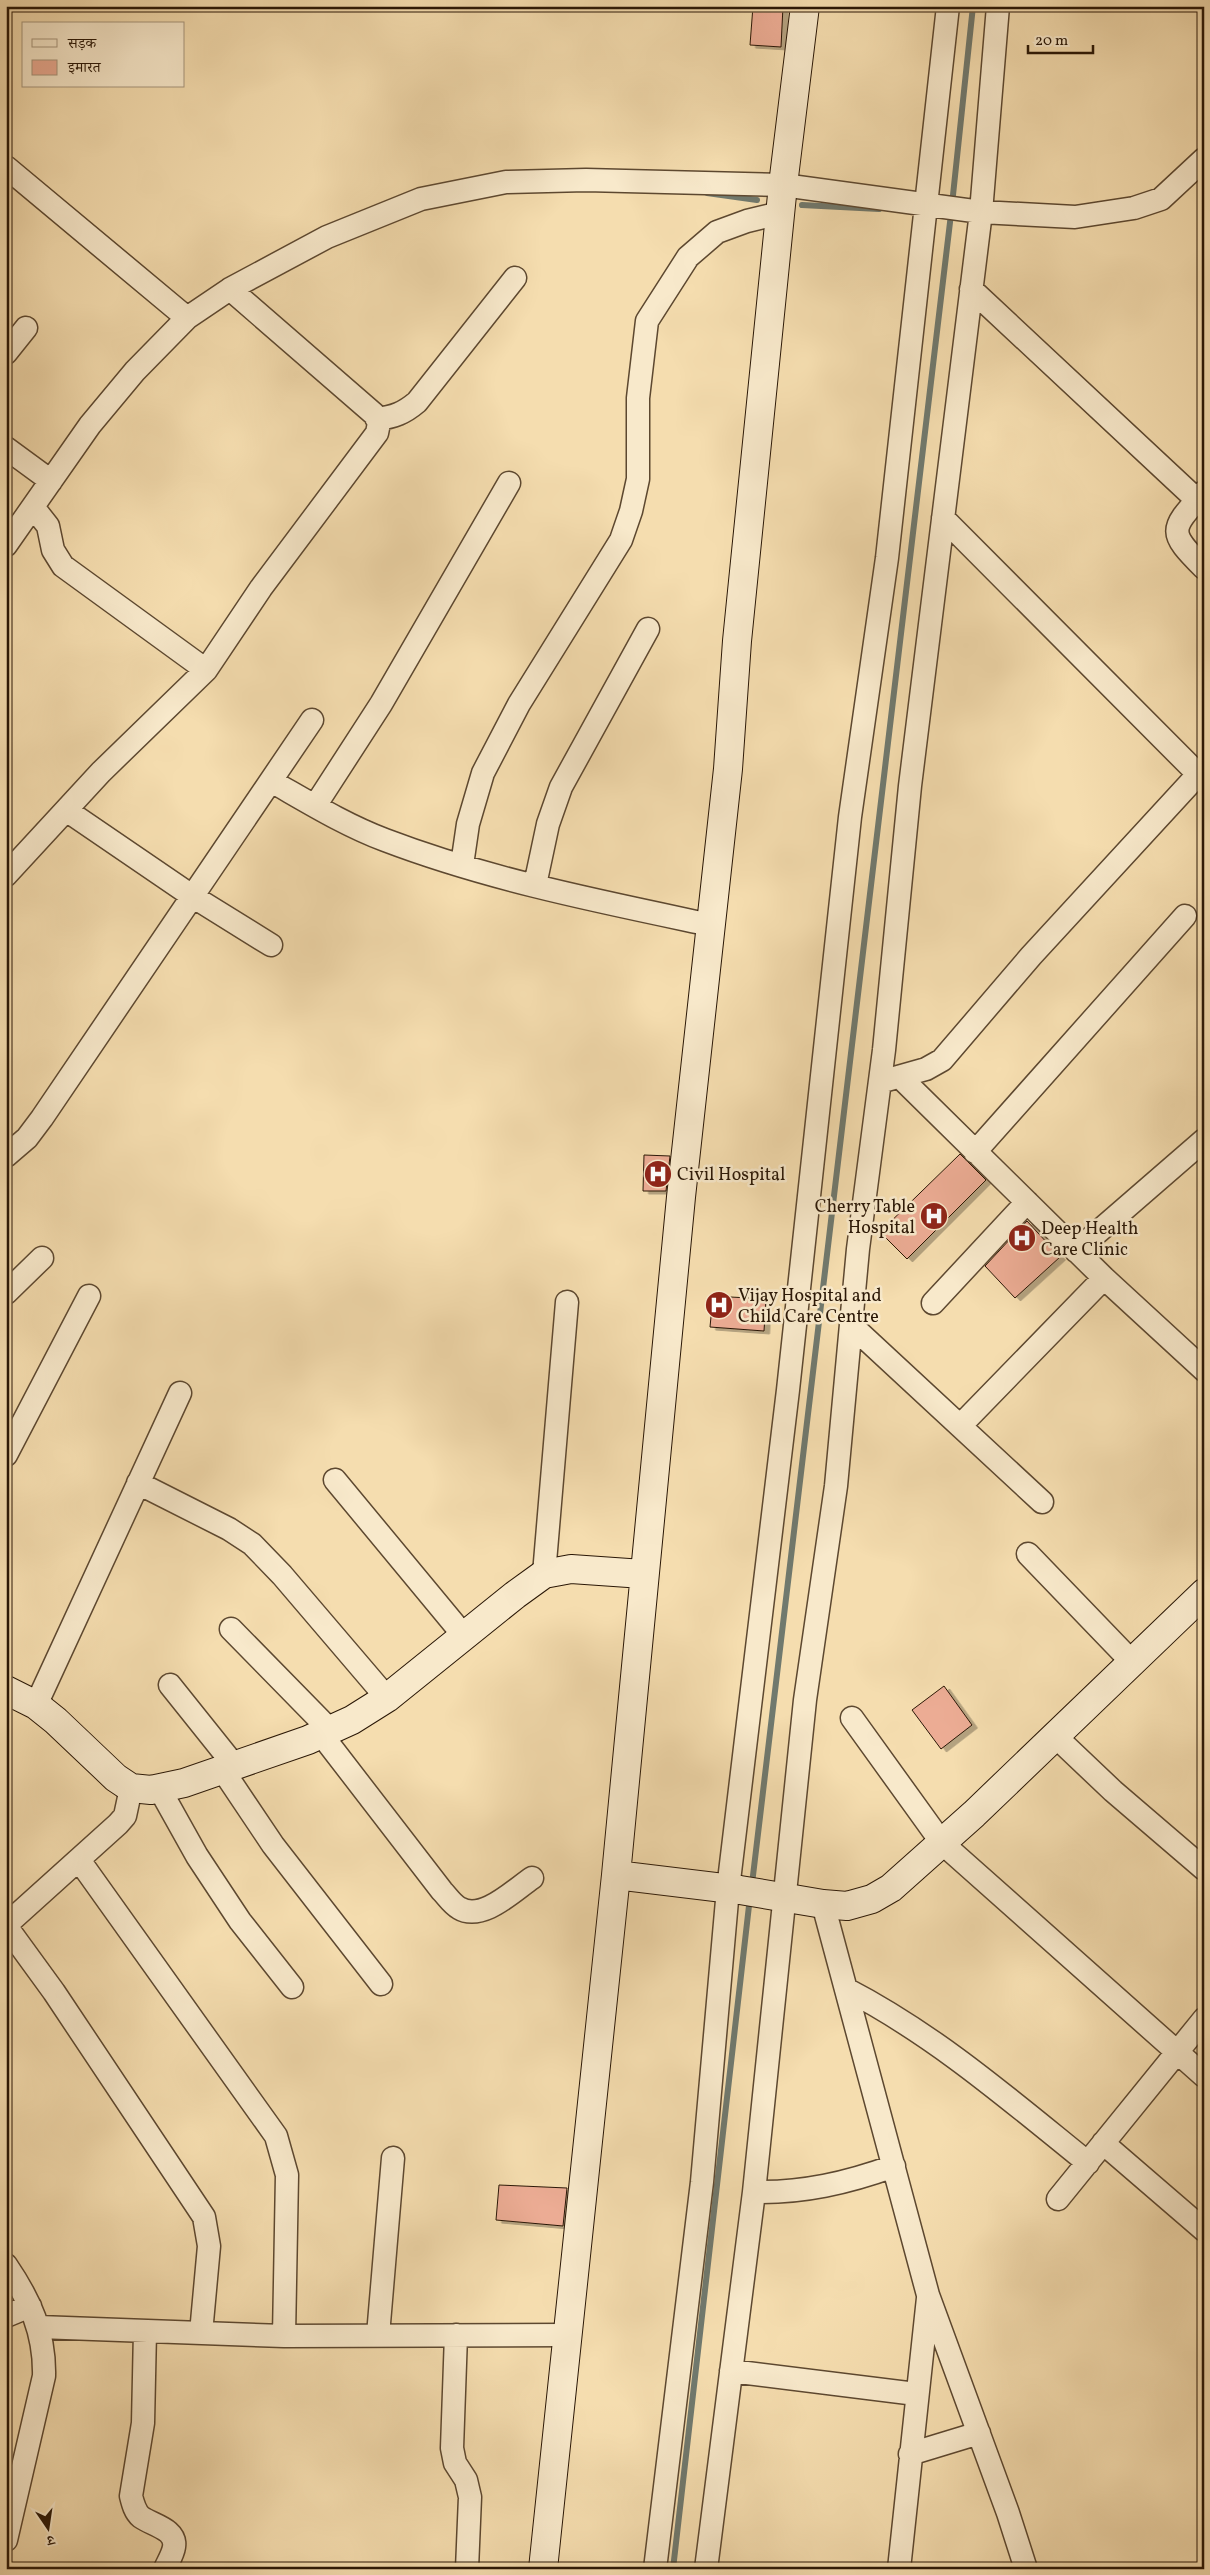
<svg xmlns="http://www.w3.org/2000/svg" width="1210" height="2575" font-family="Vollkorn,'Noto Serif Devanagari',serif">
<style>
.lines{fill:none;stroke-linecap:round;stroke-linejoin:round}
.stream{stroke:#70796e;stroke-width:6}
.building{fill:#ecac94;stroke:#2a1706;filter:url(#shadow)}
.street-casing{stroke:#5d4830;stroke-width:25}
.secondary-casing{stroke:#2a1706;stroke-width:30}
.street{stroke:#f8e9cb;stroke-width:22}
.secondary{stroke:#f8e9cb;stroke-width:28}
.labels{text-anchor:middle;stroke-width:5;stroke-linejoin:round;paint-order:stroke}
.poi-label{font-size:18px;fill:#2a1706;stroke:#f8e9cb;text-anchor:start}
</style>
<defs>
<filter id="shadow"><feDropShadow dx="5.5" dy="3" stdDeviation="0" flood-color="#0004"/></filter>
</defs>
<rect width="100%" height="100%" fill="#f5ddaf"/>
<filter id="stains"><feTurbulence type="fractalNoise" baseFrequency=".004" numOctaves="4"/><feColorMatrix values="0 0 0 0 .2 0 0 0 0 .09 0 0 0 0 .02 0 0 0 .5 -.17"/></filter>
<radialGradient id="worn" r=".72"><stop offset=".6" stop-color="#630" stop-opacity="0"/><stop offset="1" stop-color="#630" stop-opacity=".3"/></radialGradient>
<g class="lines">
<path class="stream" d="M707 193 757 200
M802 205 879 209
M752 1884 951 214 973 6
M673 2569 750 1897"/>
</g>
<path class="building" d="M753 6H783L781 47 750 45Z
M960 1154 986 1180 907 1259 880 1232Z
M644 1155 670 1156 666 1191H643Z
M1027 1221 1060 1257 1015 1298 985 1266Z
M713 1296 766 1299 764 1331 710 1327Z
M944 1686 972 1725 941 1749 912 1710Z
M499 2185 567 2188 563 2226 496 2220Z"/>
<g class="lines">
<defs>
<path id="street" d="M6 167 187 318
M971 289 1197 500
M6 353 26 328
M377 419C394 417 404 413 417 402L515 278
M6 448 51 481
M1204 492C1170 530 1167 531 1204 568
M33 507 48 526 53 550 63 566 206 670
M943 518 1198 774
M6 545 90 425 135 371 187 318 230 289 327 237 421 199 506 182 586 180 783 185 981 212 1075 217 1134 208 1161 199 1204 159
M271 781C308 802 345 825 385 840 490 880 602 902 711 925
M315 806 381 704 509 483
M66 810 192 896 271 945
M462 865 468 824 483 773 519 704 621 540 631 511 638 479V398L647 321 688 257 717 232 747 221 780 213
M6 875 101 772 206 670 261 588 377 433 379 423 374 414 230 289
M535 885 548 824 561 787 648 629
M900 1077 1104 1278 1204 1370
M880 1082 926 1069 942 1060 1031 956 1204 768
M975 1152 1185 916
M6 1156 27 1138 42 1118 312 720
M1076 1251 1204 1140
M6 1293 42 1258
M933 1303 1027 1202
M851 1325 1042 1502
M960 1426 1104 1278
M6 1455 89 1296
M335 1480 465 1637
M138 1483 229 1529 252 1544 282 1575 387 1698
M1028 1554 1132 1662
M544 1574 567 1302
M231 1629 330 1730
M170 1685 234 1765
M36 1705 180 1393
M852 1718 942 1843 1204 2076
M321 1734 442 1891C447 1896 452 1904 459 1908 482 1922 513 1891 532 1878
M1054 1735 1113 1791 1204 1869
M222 1769 273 1845 381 1984
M159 1788 197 1856 240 1921 292 1987
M79 1860 276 2136 287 2175 284 2336
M823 1904 928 2295 1008 2513 1026 2569
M6 1925 118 1824 125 1816 131 1788
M6 1926 54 1992 204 2217 209 2246 201 2333
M846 1989C935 2035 1010 2100 1088 2163
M1103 2143 1204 2230
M754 2192C803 2193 847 2183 894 2166
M1058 2199 1204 2019
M6 2265C30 2300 45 2333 44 2376L6 2540
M6 2316 30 2306
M39 2327 284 2336 567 2335
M145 2331 143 2423 131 2496C133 2504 135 2512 141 2517 152 2525 177 2529 174 2547 173 2554 168 2562 165 2569
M378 2335 393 2158
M456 2335 452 2448 455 2463 466 2480 470 2497 467 2569
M731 2371 916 2394
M910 2454 979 2433
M655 2569 702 2182 728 1889 788 1390 850 817 887 558 948 6
M706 2569 754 2192 805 1700 836 1486 858 1249 884 1050 910 786 981 212 998 6
M899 2569 928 2298"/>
<path id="secondary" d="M6 1690 36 1705 56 1721 116 1778 131 1788 151 1790 184 1783 308 1740 352 1720 387 1698 515 1595 544 1574 571 1569 643 1574
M616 1875 740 1890 823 1904 847 1906 872 1899 891 1888 974 1814 1204 1593
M543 2569 616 1875 681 1197 728 769 737 641 783 185 805 6"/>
</defs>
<use href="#street" class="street-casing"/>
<use href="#secondary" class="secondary-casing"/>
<use href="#street" class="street"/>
<use href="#secondary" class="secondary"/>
</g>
<defs>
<symbol id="hospital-disc" viewBox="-11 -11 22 22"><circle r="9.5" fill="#8f2418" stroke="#f8e9cb"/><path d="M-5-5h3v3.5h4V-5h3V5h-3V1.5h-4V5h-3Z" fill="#fff"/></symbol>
</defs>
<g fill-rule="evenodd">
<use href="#hospital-disc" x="642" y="1158" width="32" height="32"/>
<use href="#hospital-disc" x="918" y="1200" width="32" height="32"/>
<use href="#hospital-disc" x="1006" y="1222" width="32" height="32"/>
<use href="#hospital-disc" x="703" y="1289" width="32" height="32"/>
</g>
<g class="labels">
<g class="poi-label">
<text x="677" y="1180">Civil Hospital</text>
<text x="915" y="1212" text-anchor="end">Cherry Table<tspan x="915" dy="21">Hospital</tspan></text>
<text x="1041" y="1234">Deep Health<tspan x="1041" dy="21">Care Clinic</tspan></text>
<text x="738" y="1301">Vijay Hospital and<tspan x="738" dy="21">Child Care Centre</tspan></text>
</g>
</g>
<rect width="1210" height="2575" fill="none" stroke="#f5ddaf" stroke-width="25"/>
<rect x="8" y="8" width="1195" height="2560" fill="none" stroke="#2a1706" stroke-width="2.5"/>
<rect x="12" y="12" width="1185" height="2550" fill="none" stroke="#2a1706"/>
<rect x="22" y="22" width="162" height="65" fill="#f8e9cb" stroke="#a6957c"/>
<rect x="32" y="39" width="25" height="8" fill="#f8e9cb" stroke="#a6957c"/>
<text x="68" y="48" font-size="15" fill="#2a1706">सड़क</text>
<rect x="32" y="60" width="25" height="15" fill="#ecac94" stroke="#a6957c"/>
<text x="68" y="72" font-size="15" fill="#2a1706">इमारत</text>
<g transform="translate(48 2528) rotate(167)" stroke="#f8e9cb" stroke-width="4" paint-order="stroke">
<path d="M0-4L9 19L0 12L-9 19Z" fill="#2a1706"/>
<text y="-8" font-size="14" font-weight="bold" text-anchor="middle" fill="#2a1706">उ</text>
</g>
<path d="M1028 45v8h65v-8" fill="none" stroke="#2a1706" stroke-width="2.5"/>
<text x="1035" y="45" font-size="15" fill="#2a1706" stroke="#f8e9cb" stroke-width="4" paint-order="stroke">20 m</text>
<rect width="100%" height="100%" filter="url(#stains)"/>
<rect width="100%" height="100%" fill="url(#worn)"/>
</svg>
